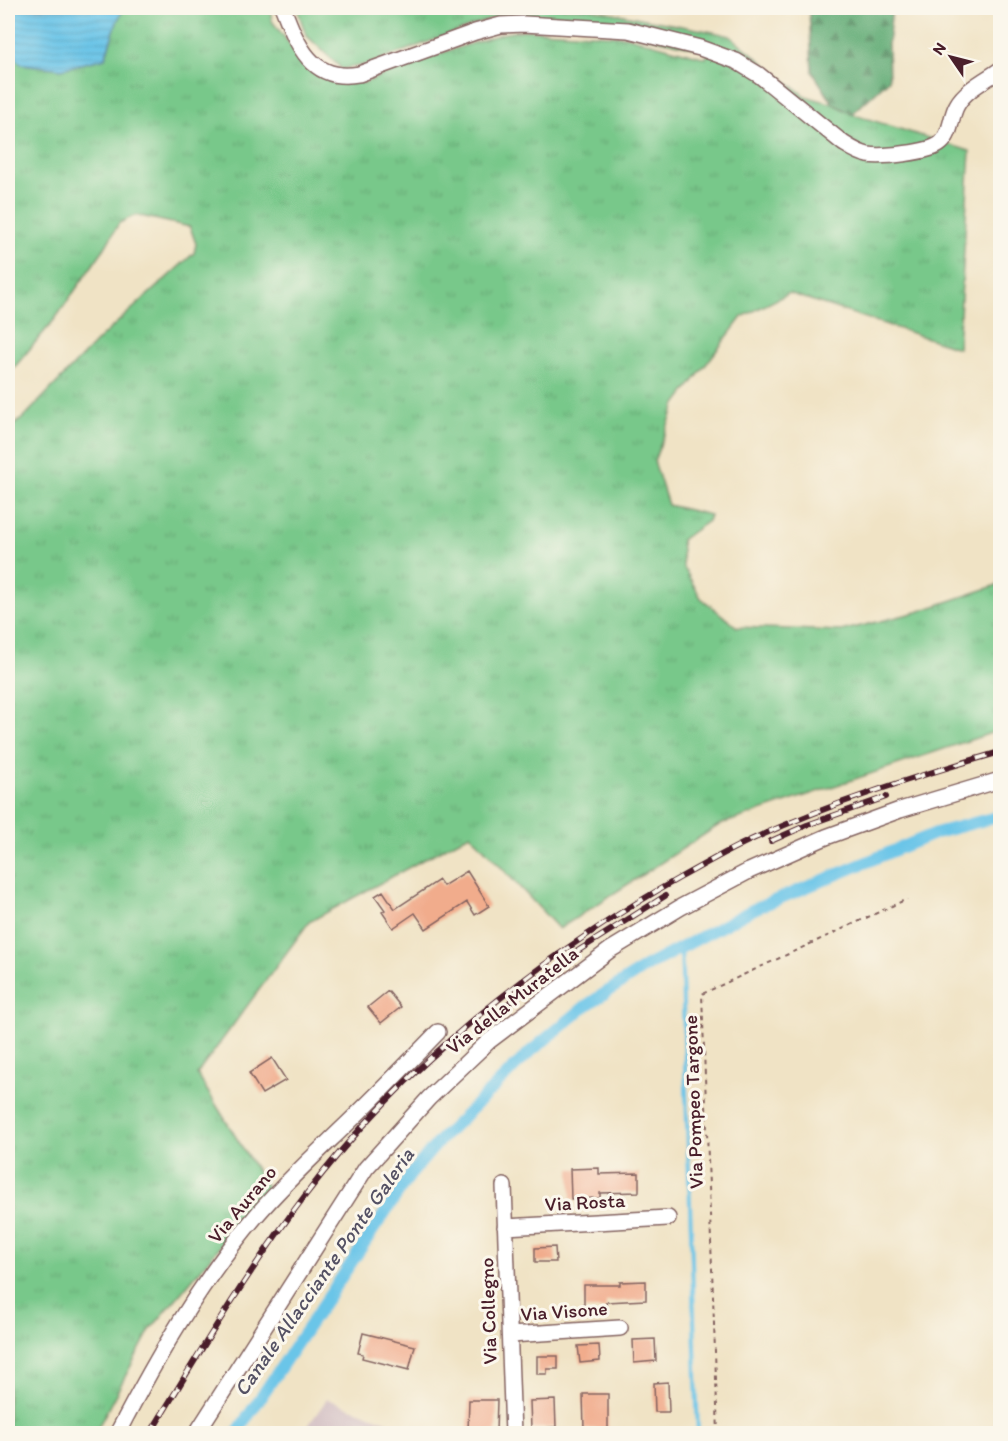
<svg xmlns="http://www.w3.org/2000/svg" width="1008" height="1441" font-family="Itim,sans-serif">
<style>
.industrial{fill:#d2bec2}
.grass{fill:url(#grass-tufts);stroke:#61745a;stroke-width:1.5}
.forest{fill:url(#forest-firs);stroke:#566650;stroke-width:1.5}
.water{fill:url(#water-rules);stroke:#5a728a;stroke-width:1.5}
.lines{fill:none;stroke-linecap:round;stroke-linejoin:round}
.stream{stroke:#6ac5e8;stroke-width:4}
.canal{stroke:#6ac5e8;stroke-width:12}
.building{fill:#f1ac8c}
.minor-casing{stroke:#846461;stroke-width:18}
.path{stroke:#846461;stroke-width:2;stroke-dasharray:4.5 4.5;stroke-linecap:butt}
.minor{stroke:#fff;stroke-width:15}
.rail-casing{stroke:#4a1f2b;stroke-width:6}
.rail{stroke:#fbf7ec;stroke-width:4;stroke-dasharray:11;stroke-linecap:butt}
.labels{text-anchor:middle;stroke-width:6;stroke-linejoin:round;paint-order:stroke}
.street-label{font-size:20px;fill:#4a1f2b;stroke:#fbf7ec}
.water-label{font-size:21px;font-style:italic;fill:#545164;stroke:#fbf7ec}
</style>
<defs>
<pattern id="grass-tufts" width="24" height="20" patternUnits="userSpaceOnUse" patternTransform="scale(1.5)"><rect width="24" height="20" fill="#78c88a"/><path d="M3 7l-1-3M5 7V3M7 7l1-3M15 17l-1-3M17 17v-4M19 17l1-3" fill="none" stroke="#69ab77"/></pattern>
<pattern id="forest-firs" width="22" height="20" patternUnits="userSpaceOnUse" patternTransform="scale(1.5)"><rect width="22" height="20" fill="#62ac76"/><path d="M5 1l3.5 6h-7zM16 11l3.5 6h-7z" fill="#538b61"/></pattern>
<pattern id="water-rules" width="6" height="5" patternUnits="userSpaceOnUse" patternTransform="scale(1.5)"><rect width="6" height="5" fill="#6ac5e8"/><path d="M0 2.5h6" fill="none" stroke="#5da9c7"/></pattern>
</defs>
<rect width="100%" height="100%" fill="#fbf7ec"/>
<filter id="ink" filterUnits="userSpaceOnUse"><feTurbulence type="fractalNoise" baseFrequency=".0167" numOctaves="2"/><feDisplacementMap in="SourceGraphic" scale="12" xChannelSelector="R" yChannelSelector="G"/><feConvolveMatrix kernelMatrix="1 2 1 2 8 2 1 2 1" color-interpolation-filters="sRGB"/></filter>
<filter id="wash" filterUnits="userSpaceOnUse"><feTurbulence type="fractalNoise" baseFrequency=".008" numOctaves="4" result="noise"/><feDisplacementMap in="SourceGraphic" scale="24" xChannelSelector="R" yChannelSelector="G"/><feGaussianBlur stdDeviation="1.35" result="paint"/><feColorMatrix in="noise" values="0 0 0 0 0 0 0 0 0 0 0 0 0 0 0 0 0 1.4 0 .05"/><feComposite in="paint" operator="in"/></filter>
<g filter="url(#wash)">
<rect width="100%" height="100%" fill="#f0e3c5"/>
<path class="industrial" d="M327 1399 402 1427 401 1433H303Z"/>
<path class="grass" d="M8 8H270L272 21 297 54 327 77 364 83 414 62 501 34 524 30 625 36 706 58 709 51 583 23 493 18 369 64 342 69 306 35 297 8H587L713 32 730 36 805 96 833 104 852 114 970 151 958 348 789 293 742 317 676 404 654 461 668 505 710 515 708 521 681 540 683 566 701 598 737 627 841 631 917 612 1000 584V730L719 825 559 929 470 834 309 922 197 1074 268 1189 150 1330 95 1433H8V430L24 417 99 339 194 253 196 244 190 227 136 215 119 223 106 246 55 319 8 375Z"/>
<path class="forest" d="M809 8H892L888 45 889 80 852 114 833 104 812 71Z"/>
<path class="water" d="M9 8H124L117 22 105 58 62 69 21 64 8 51Z"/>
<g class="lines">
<path class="stream" d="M681 946 698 1434"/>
<path class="canal" d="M236 1434 411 1174 440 1140 530 1052 587 1005 645 967 752 910 936 833 1000 816"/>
</g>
<g id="blocks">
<path class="building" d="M467 871 489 906 475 915 467 902 426 929 415 913 393 928 382 912 385 910 375 896 383 891 395 909 439 880 443 886Z
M388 991 401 1007 381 1023 368 1007Z
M272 1058 286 1080 262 1094 249 1073Z
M599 1168V1174L639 1173V1192L600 1193V1198L571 1199 570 1169Z
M555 1247 556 1262H535V1248Z
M646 1281V1300L606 1302V1309H584V1285H620V1282Z
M363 1333 415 1346 409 1370 362 1358 363 1354 358 1353Z
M655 1339 656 1361 634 1363 633 1340Z
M599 1345 600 1361 580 1363 578 1346Z
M537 1356H558V1369H547V1374H537Z
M668 1382 669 1412H655L654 1383Z
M583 1394H608V1429H584Z
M469 1400H497L496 1432H468Z
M555 1400 556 1427 531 1429 530 1401Z"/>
</g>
</g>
<g filter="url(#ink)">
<use href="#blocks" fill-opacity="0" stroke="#846461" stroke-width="1.5"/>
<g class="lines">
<defs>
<path id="minor" d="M283 8C297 45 312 83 359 74L475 32 501 25 524 24 628 30 700 48 736 61 759 75 843 143C851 148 858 153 868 155 882 157 930 153 941 143 952 133 950 117 957 105 965 90 987 79 1000 70
M504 1186 513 1434
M505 1227 668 1218
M510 1335 620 1328
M117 1434C157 1357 200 1282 256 1216 285 1182 317 1153 349 1122 379 1093 409 1062 438 1032
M196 1434 366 1168 429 1098 489 1041 610 950 681 907 749 871 826 837 900 810 1000 780"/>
</defs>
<use href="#minor" class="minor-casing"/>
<path class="path" d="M718 1434 702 994 907 899"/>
<use href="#minor" class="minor"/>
<defs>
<path id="rail" d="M771 841 807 825 886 797
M576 952 665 896
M493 1016 542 977
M150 1434C199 1353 247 1272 304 1197 404 1065 537 958 681 877 705 864 730 849 755 838 834 802 917 776 1000 752"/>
</defs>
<use href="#rail" class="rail-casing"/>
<use href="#rail" class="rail"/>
</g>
</g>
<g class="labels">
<g class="street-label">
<text transform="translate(512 1000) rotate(-38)" y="7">Via della Muratella</text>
<text transform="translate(693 1102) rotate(-92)" y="7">Via Pompeo Targone</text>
<text transform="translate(585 1202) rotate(-3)" y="7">Via Rosta</text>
<text transform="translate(242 1204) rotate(-50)" y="7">Via Aurano</text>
<text transform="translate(488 1311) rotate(-92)" y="7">Via Collegno</text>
<text transform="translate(564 1311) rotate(-4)" y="7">Via Visone</text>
</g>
<g class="water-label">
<text transform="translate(324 1272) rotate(-55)" y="7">Canale Allacciante Ponte Galeria</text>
</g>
</g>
<rect width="1008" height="1441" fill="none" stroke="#fbf7ec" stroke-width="30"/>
<g transform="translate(951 57) rotate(305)" stroke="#fbf7ec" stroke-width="4.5" paint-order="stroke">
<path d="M0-4.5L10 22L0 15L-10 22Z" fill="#4a1f2b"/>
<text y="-9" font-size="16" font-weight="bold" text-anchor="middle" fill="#4a1f2b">N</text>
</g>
</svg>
